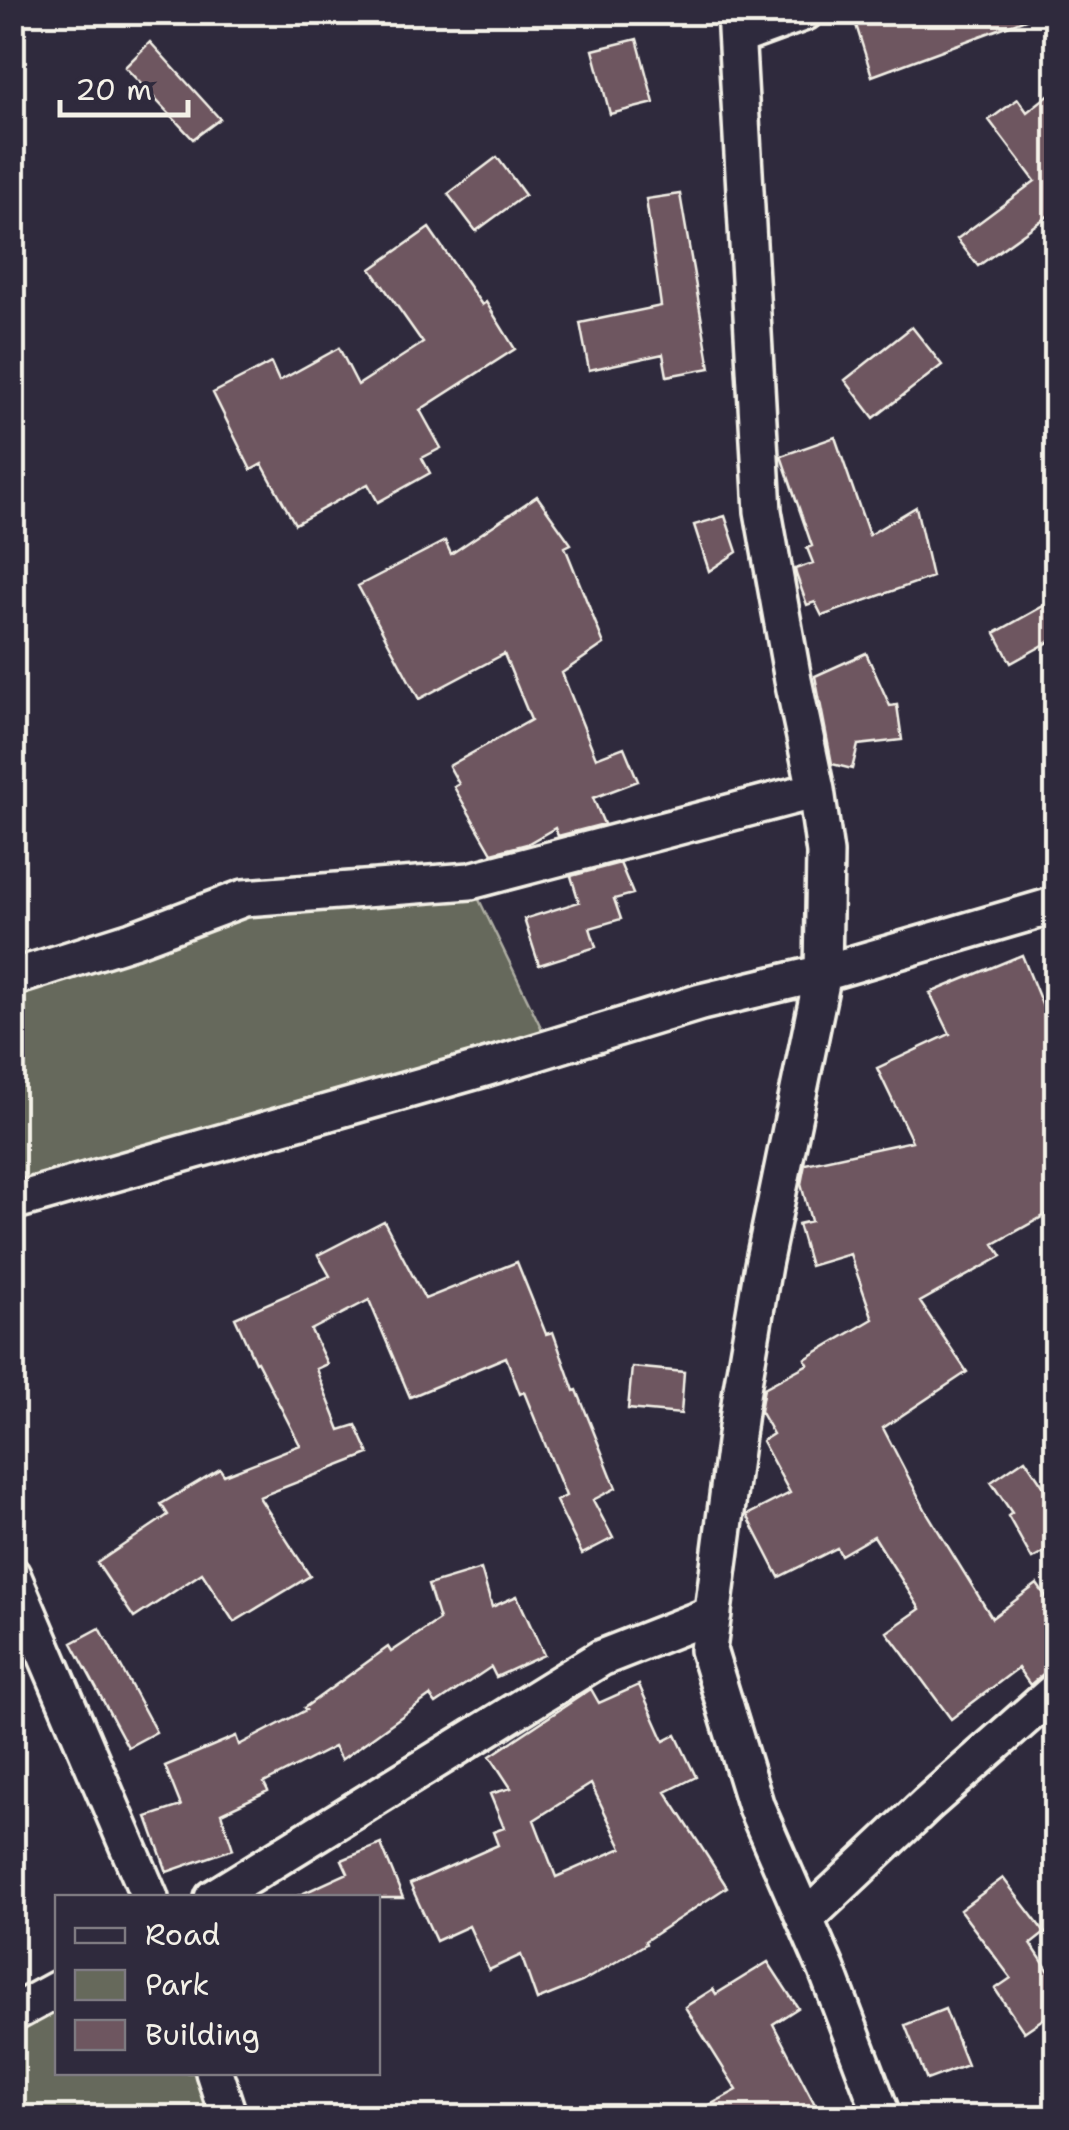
<svg xmlns="http://www.w3.org/2000/svg" width="1069" height="2130" font-family="'Shantell Sans',sans-serif">
<style>
.green{fill:#66695b;stroke:#adada2;stroke-width:2.5}
.building{fill:#6e5660;stroke:#f4f1e8;stroke-width:2.5;fill-rule:evenodd}
.lines{fill:none;stroke-linecap:round;stroke-linejoin:round}
.minor-casing{stroke:#f4f1e8;stroke-width:42}
.minor{stroke:#2f2a3d;stroke-width:35}
</style>
<rect width="100%" height="100%" fill="#2f2a3d"/>
<filter id="ink" filterUnits="userSpaceOnUse"><feTurbulence type="fractalNoise" baseFrequency=".01" numOctaves="2"/><feDisplacementMap in="SourceGraphic" scale="20" xChannelSelector="R" yChannelSelector="G"/><feConvolveMatrix kernelMatrix="1 2 1 2 8 2 1 2 1" color-interpolation-filters="sRGB"/></filter>
<g filter="url(#ink)">
<path class="green" d="M470 881 551 1048 13 1202V978L244 898Z
M57 1989 58 2072 214 2073 229 2117H13L12 2014Z"/>
<path class="building" d="M852 12H1034V16L872 76Z
M637 39 654 103 610 114 593 50Z
M150 42 220 119 193 139 125 67Z
M1056 89V210L978 266 957 239 1035 181 989 120 1018 99 1027 112Z
M497 157 525 195 476 231 448 194Z
M680 194 710 368 667 376 663 354 589 370 580 323 661 306 646 199Z
M429 228 482 305 486 302 515 349 420 410 441 448 422 458 430 473 378 502 368 484 295 524 262 464 251 470 213 393 271 363 279 381 339 348 358 385 423 343 371 269Z
M912 327 942 365 874 418 845 380Z
M835 437 869 535 916 507 932 577 822 616 815 602 807 605 796 574 795 569 813 563 807 548 812 546 781 456Z
M537 496 571 544 565 547 604 644 562 673 596 758 624 747 638 781 593 798 604 824 558 836 555 828 527 844 492 853 454 787 459 784 449 766 531 720 504 654 419 699 358 586 445 541 451 554Z
M725 516 737 552 709 571 694 525Z
M1056 599V638L1011 663 995 633Z
M866 653 890 706 897 705 902 740 858 745 852 769 832 764 815 676Z
M620 863 633 894 614 899 621 919 590 928 596 947 539 965 524 919 579 902 571 876Z
M1022 955 1056 1039V1209L994 1244 1002 1256 920 1302 967 1372 883 1428 926 1511 992 1618 1037 1584 1056 1611V1669L1043 1674 1030 1685 1018 1668 951 1719 887 1632 920 1609 874 1536 841 1555 837 1548 779 1577 747 1515 790 1493 762 1441 773 1434 760 1411 764 1388 808 1364 805 1359 873 1319 850 1254 810 1266 798 1224 811 1221 801 1184 805 1164 912 1141 877 1068 950 1034 930 993Z
M384 1221 425 1299 517 1262 546 1334 553 1332 574 1391 577 1390 616 1488 593 1500 613 1538 582 1554 556 1501 566 1496 524 1392 520 1394 506 1357 410 1397 369 1300 311 1330 327 1364 316 1369 340 1430 356 1425 369 1454 259 1497 310 1576 234 1622 202 1573 134 1618 97 1563 168 1515 161 1504 220 1469 224 1475 300 1445 257 1361 255 1362 235 1318 330 1276 318 1255Z
M632 1367 684 1372 681 1414 628 1409Z
M1025 1459 1056 1505V1546L1032 1559 1008 1516 1012 1513 991 1482Z
M481 1569 492 1607 517 1596 544 1655 496 1677 491 1667 436 1704 430 1696 341 1760 334 1747 264 1783 268 1791 221 1813 233 1849 167 1872 147 1817 181 1806 165 1766 236 1736 239 1745 306 1710 304 1708 388 1647 391 1652 439 1620 428 1585Z
M100 1628 156 1732 128 1747 72 1643Z
M639 1685 664 1741 676 1735 696 1777 666 1792 727 1887 645 1941 646 1944 582 1982 537 2000 521 1955 489 1970 469 1926 436 1941 410 1884 498 1845 493 1832 504 1828 490 1794 511 1788 490 1756 591 1689 599 1703ZM591 1784 622 1848 556 1877 534 1820Z
M381 1844 403 1898H293L348 1873 342 1860Z
M1003 1878 1045 1933 1031 1944 1056 1982V2010L1024 2032 995 1989 1011 1978 960 1910Z
M768 1962 798 2008 773 2024 822 2118H686L737 2090 685 2007 713 1989 716 1994Z
M945 2009 967 2065 927 2080 905 2025Z"/>
<g class="lines">
<defs>
<path id="minor" d="M735 12 763 511 793 680 816 790 825 853 823 973 763 1265 742 1389 708 1650 756 1807 827 1970 883 2118
M737 37 805 12
M12 978 132 940 244 898 470 881 816 790
M12 1202 485 1068 701 1002 823 973 1056 905
M12 1575 150 1898
M213 1898 601 1658 713 1614
M805 1919 928 1803 1056 1690
M12 2014 58 1989
M214 2072 229 2118"/>
</defs>
<use href="#minor" class="minor-casing"/>
<use href="#minor" class="minor"/>
</g>
</g>
<rect width="1069" height="2130" fill="none" stroke="#2f2a3d" stroke-width="50"/>
<rect x="25" y="25" width="1019" height="2080" fill="none" stroke="#f4f1e8" stroke-width="4" filter="url(#ink)"/>
<rect x="55" y="1895" width="325" height="180" fill="#2f2a3d" stroke="#7e7a81" stroke-width="2.5"/>
<rect x="75" y="1928" width="50" height="15" fill="#2f2a3d" stroke="#7e7a81" stroke-width="2.5"/>
<text x="145" y="1945" font-size="30" fill="#f4f1e8">Road</text>
<rect x="75" y="1970" width="50" height="30" fill="#66695b" stroke="#7e7a81" stroke-width="2.5"/>
<text x="145" y="1995" font-size="30" fill="#f4f1e8">Park</text>
<rect x="75" y="2020" width="50" height="30" fill="#6e5660" stroke="#7e7a81" stroke-width="2.5"/>
<text x="145" y="2045" font-size="30" fill="#f4f1e8">Building</text>
<path d="M60 100v15h128v-15" fill="none" stroke="#f4f1e8" stroke-width="5"/>
<text x="75" y="100" font-size="30" fill="#f4f1e8" stroke="#2f2a3d" stroke-width="8" paint-order="stroke">20 m</text>
</svg>
